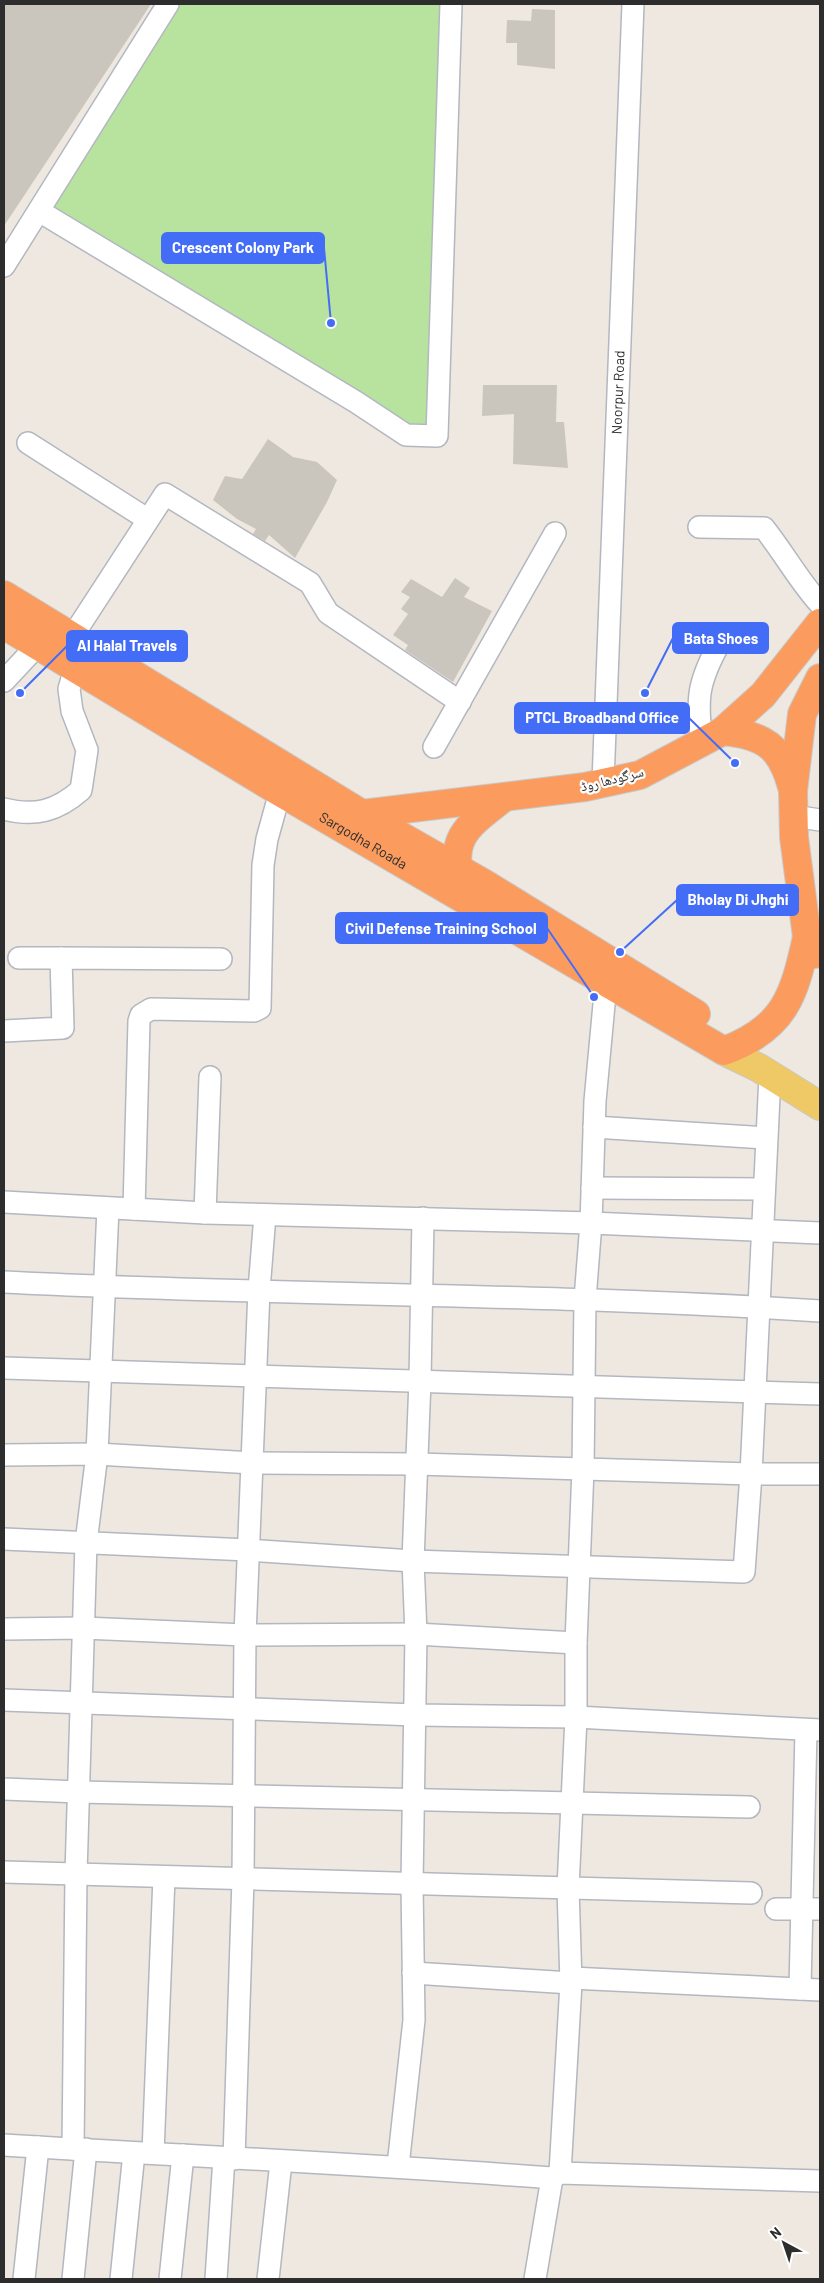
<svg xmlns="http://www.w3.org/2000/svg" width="824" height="2283" font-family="Barlow,'Noto Naskh Arabic',sans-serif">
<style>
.green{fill:#b8e39e}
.building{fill:#cac6be}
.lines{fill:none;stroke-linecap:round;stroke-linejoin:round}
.minor-casing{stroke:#b3b7c0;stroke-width:24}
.major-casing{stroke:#c8c8c8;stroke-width:30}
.highway-casing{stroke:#c8c8c8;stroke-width:30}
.minor{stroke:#fff;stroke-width:21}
.major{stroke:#efc965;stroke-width:28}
.highway{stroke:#fb9c5e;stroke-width:28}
.labels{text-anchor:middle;stroke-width:4.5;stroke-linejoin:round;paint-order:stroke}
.street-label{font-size:14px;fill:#2d2d2d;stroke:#fff}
.leader{fill:none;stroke:#446df7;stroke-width:2}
.callout-dot{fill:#446df7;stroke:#fff;stroke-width:2}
.callout{fill:#446df7;stroke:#446df7;stroke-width:2}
.callout-label{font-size:15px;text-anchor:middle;font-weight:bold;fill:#fff}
</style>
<rect width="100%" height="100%" fill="#eee8e0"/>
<path class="green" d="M169 4H450L437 436 422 435 39 211Z"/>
<path class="building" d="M4 4H151L4 226Z
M532 9 555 10V69L517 65V43H506L507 20 531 21Z
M483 385H557L556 422H564L568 468 513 464 514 414 482 416Z
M268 439 293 457 317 462 337 480 327 502 295 558 269 535 265 541 253 534 256 529 237 519 213 500 225 476 242 479Z
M455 578 470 588 464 597 492 611 453 682 405 650 408 645 393 635 408 614 401 609 410 597 401 592 411 579 442 597Z"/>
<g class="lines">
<defs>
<g id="minor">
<path d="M39 211 356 402 406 435 437 436 451 4"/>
<path d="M4 266 168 4"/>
<path d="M28 443 147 519"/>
<path d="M699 527 764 528C784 553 799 581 820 604"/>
<path d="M72 637 165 494 310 583 328 613 460 702"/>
<path d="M4 681 48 634"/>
<path d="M702 742C696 699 698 682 719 644"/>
<path d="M434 747 555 533"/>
<path id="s1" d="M603 782 633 4"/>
<path d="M4 809C35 817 57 811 81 790L87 750 72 711 69 689 75 668"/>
<path d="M793 816 820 820"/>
<path d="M19 958H61"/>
<path d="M4 1031 63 1028 61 958 221 959"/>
<path d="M594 1127 766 1138"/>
<path d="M592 1188 764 1189"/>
<path d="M4 1202 205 1213 591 1223 820 1233"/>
<path d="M134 1209 139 1021 141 1015 151 1009 254 1011 260 1008 263 865 267 839 280 792"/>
<path d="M205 1213 210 1077"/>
<path d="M4 1282C276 1296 548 1293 820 1311"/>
<path d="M4 1368 820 1394"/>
<path d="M4 1455 97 1454 253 1463 417 1464 751 1474H820"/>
<path d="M4 1539 248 1550 413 1561 744 1572 751 1474 770 1075"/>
<path d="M4 1629 84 1628 245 1635 416 1634 576 1643"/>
<path d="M4 1700 416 1715 576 1717 820 1730"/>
<path d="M4 1789 79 1792 749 1807"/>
<path d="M4 1872 751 1893"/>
<path d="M776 1909H820"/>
<path d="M413 1973 571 1983"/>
<path d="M571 1978 820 1990"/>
<path d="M800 1989 806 1730"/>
<path d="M4 2145C187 2156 370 2164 552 2178L560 2173 820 2181"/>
<path d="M73 2149 76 1874 86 1543 97 1454 108 1208"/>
<path d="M153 2153 164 1877"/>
<path d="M234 2159 243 1879 245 1635 259 1290 265 1215"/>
<path d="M398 2166 414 2020 412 1884 416 1634 413 1561 420 1380 423 1218"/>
<path d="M560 2173 571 1983 568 1888 576 1717V1643L583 1469 585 1299 591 1223 595 1101 606 983"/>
<path d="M24 2279 38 2147"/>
<path d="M73 2279 86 2149"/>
<path d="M121 2279 134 2153"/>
<path d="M170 2279 183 2155"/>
<path d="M216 2279 224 2158"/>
<path d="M268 2279 281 2162"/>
<path d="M535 2279 552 2178"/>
</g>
<path id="major" d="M724 1051 759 1068 820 1106"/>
<g id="highway">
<path d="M4 595 362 814 485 884 696 1014"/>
<path id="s2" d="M4 625 280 792 724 1051C785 1028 794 996 807 937"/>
<path d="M723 731C764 735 781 746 792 787"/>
<path d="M362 814 585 787 640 775 723 731 763 695 820 623"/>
<path d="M461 883C448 837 469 825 502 799"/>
<path d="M815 954 807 937 794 837 793 791 802 714 820 678"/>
</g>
</defs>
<use href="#minor" class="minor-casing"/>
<use href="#major" class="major-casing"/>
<use href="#highway" class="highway-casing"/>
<use href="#minor" class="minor"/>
<use href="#major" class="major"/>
<use href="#highway" class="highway"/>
</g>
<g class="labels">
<g class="street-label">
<text dy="5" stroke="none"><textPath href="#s1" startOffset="390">Noorpur Road</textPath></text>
<text transform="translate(612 779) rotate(-14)" y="5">سرگودھا روڈ</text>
<text dy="5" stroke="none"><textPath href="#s2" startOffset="419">Sargodha Roada</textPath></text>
</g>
</g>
<path class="leader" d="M331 323L324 248M645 693L673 638M20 693L67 646M735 763L689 718M620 952L677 900M594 997L547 928"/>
<g class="callout-dot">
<circle cx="331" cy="323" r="5"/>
<circle cx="645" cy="693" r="5"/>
<circle cx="20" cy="693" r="5"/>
<circle cx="735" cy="763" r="5"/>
<circle cx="620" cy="952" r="5"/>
<circle cx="594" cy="997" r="5"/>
</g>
<g class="callout">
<rect x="162" y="233" width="162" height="30" rx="5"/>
<rect x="673" y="623" width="95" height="30" rx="5"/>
<rect x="67" y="631" width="120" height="30" rx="5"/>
<rect x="515" y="703" width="174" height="30" rx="5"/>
<rect x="677" y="885" width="121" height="30" rx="5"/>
<rect x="336" y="913" width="211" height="30" rx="5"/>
</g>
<g class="callout-label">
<text x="243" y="253">Crescent Colony Park</text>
<text x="721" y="644">Bata Shoes</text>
<text x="127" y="651">Al Halal Travels</text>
<text x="602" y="723">PTCL Broadband Office</text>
<text x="738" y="905">Bholay Di Jhghi</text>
<text x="441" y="934">Civil Defense Training School</text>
</g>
<rect width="824" height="2283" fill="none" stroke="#2d2d2d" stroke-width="10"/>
<g transform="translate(784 2243) rotate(320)" stroke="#ffffff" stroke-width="4" paint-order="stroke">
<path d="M0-4L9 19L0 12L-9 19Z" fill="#2d2d2d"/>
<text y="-8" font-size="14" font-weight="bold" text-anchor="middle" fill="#2d2d2d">N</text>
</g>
</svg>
